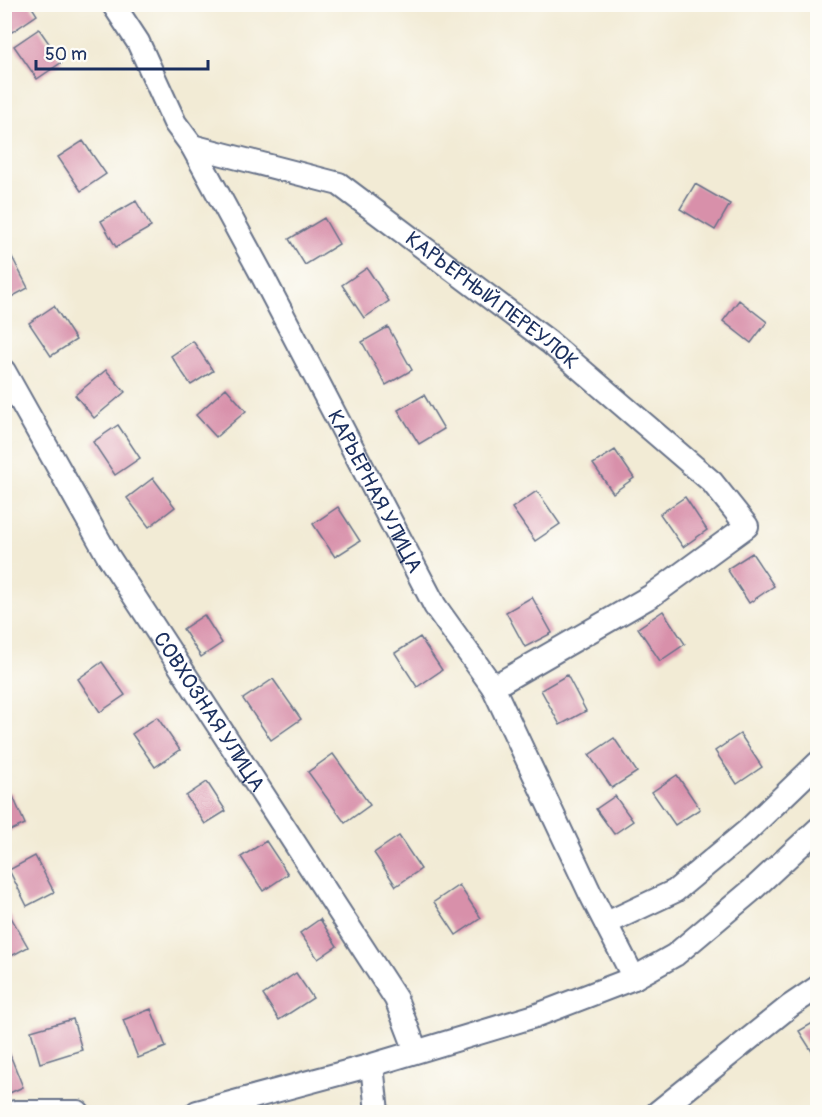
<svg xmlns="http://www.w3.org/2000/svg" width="822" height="1117" font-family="Pangolin,sans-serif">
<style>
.building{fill:#d890aa}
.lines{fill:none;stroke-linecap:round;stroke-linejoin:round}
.minor-casing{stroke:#667188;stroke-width:26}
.minor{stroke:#fff;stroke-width:22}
.labels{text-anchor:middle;stroke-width:4.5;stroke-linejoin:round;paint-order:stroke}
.street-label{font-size:21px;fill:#1b2f5e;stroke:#fdfcf7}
</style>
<rect width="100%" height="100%" fill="#fdfcf7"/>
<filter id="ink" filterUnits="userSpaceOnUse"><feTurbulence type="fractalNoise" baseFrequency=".0167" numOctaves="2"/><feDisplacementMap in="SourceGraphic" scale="12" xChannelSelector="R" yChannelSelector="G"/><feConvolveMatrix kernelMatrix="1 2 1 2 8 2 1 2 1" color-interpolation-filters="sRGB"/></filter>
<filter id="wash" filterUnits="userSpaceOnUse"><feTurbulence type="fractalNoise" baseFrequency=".008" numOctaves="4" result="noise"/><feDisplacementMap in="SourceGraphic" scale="24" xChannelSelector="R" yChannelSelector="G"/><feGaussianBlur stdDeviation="1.35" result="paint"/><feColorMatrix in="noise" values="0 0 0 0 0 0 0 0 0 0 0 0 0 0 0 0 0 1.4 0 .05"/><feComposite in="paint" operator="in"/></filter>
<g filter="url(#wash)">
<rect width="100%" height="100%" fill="#f2ebd5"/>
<g id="blocks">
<path class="building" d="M4 4H30L37 15 12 32 4 21Z
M39 29 62 62 37 79 14 46Z
M83 141 106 174 81 191 58 157Z
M695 184 730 204 715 230 680 209Z
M136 201 151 227 116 247 101 221Z
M324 218 339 244 305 265 289 239Z
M10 253 28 288 4 301V256Z
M367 268 389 301 364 318 342 285Z
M739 300 767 322 751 343 723 321Z
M54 306 76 340 51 356 29 323Z
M388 327 412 370 386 385 362 342Z
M193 341 213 371 191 385 171 356Z
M106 370 125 392 94 418 75 395Z
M226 388 246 411 216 437 196 415Z
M424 395 444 429 419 444 398 410Z
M118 425 140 458 115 475 93 442Z
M615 450 634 478 613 493 593 464Z
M153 478 175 507 149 527 127 498Z
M537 491 560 524 535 541 512 508Z
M685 497 707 530 683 547 660 514Z
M338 507 360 541 335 557 313 524Z
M752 553 774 586 749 603 727 569Z
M532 597 552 633 525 647 506 612Z
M663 611 685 644 660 661 638 628Z
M204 615 222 643 201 657 183 629Z
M420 637 442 670 417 687 395 653Z
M102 662 125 695 100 712 78 679Z
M567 675 586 711 560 725 541 690Z
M273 679 301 719 271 740 243 699Z
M157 717 180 750 155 767 132 734Z
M740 734 762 767 737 784 715 751Z
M614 738 637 772 612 788 589 755Z
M333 754 370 805 345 823 308 772Z
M677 775 700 809 675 825 652 792Z
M207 782 226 811 205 824 186 796Z
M11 792 25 824 5 833V794Z
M615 796 633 821 614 834 596 809Z
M399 836 421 869 396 886 374 853Z
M266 841 288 874 263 891 241 857Z
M35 856 54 892 27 906 9 870Z
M459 885 481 918 456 935 434 902Z
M8 912 28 947 4 960V914Z
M320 919 337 946 318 959 300 933Z
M296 973 313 998 279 1020 263 995Z
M151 1009 166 1047 138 1058 123 1020Z
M73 1019 82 1050 40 1063 31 1031Z
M818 1020V1061L799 1031Z
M8 1050 23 1087 5 1095V1051Z"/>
</g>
</g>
<g filter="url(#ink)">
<use href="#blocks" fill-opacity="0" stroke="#667188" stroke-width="1.5"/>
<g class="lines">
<defs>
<g id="minor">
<path id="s1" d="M113 4 138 42 175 123 192 146 261 273 435 606 493 687 590 893 634 978"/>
<path id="s2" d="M192 146 339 184 549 342 712 482 747 526 651 596 493 687"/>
<path id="s3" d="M4 371 108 556 396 999 416 1051"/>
<path d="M607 923 675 891 747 831 818 763"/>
<path d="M372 1065 377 1112"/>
<path d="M15 1112H78"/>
<path d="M197 1112 372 1065 535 1016 634 978 675 955 751 891 818 829"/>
<path d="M658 1112 790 1006 818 987"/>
</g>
</defs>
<use href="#minor" class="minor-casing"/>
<use href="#minor" class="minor"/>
</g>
</g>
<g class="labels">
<g class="street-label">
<text dy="7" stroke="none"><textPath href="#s2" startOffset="344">КАРЬЕРНЫЙ ПЕРЕУЛОК</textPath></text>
<text dy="7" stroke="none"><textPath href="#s1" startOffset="554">КАРЬЕРНАЯ УЛИЦА</textPath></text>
<text dy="7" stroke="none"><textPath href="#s3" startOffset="398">СОВХОЗНАЯ УЛИЦА</textPath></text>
</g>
</g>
<rect width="822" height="1117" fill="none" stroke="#fdfcf7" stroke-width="24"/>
<path d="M36 60v9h172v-9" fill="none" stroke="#1b2f5e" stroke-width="3"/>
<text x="45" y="60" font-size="18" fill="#1b2f5e" stroke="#fdfcf7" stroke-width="4.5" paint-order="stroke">50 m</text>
</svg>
